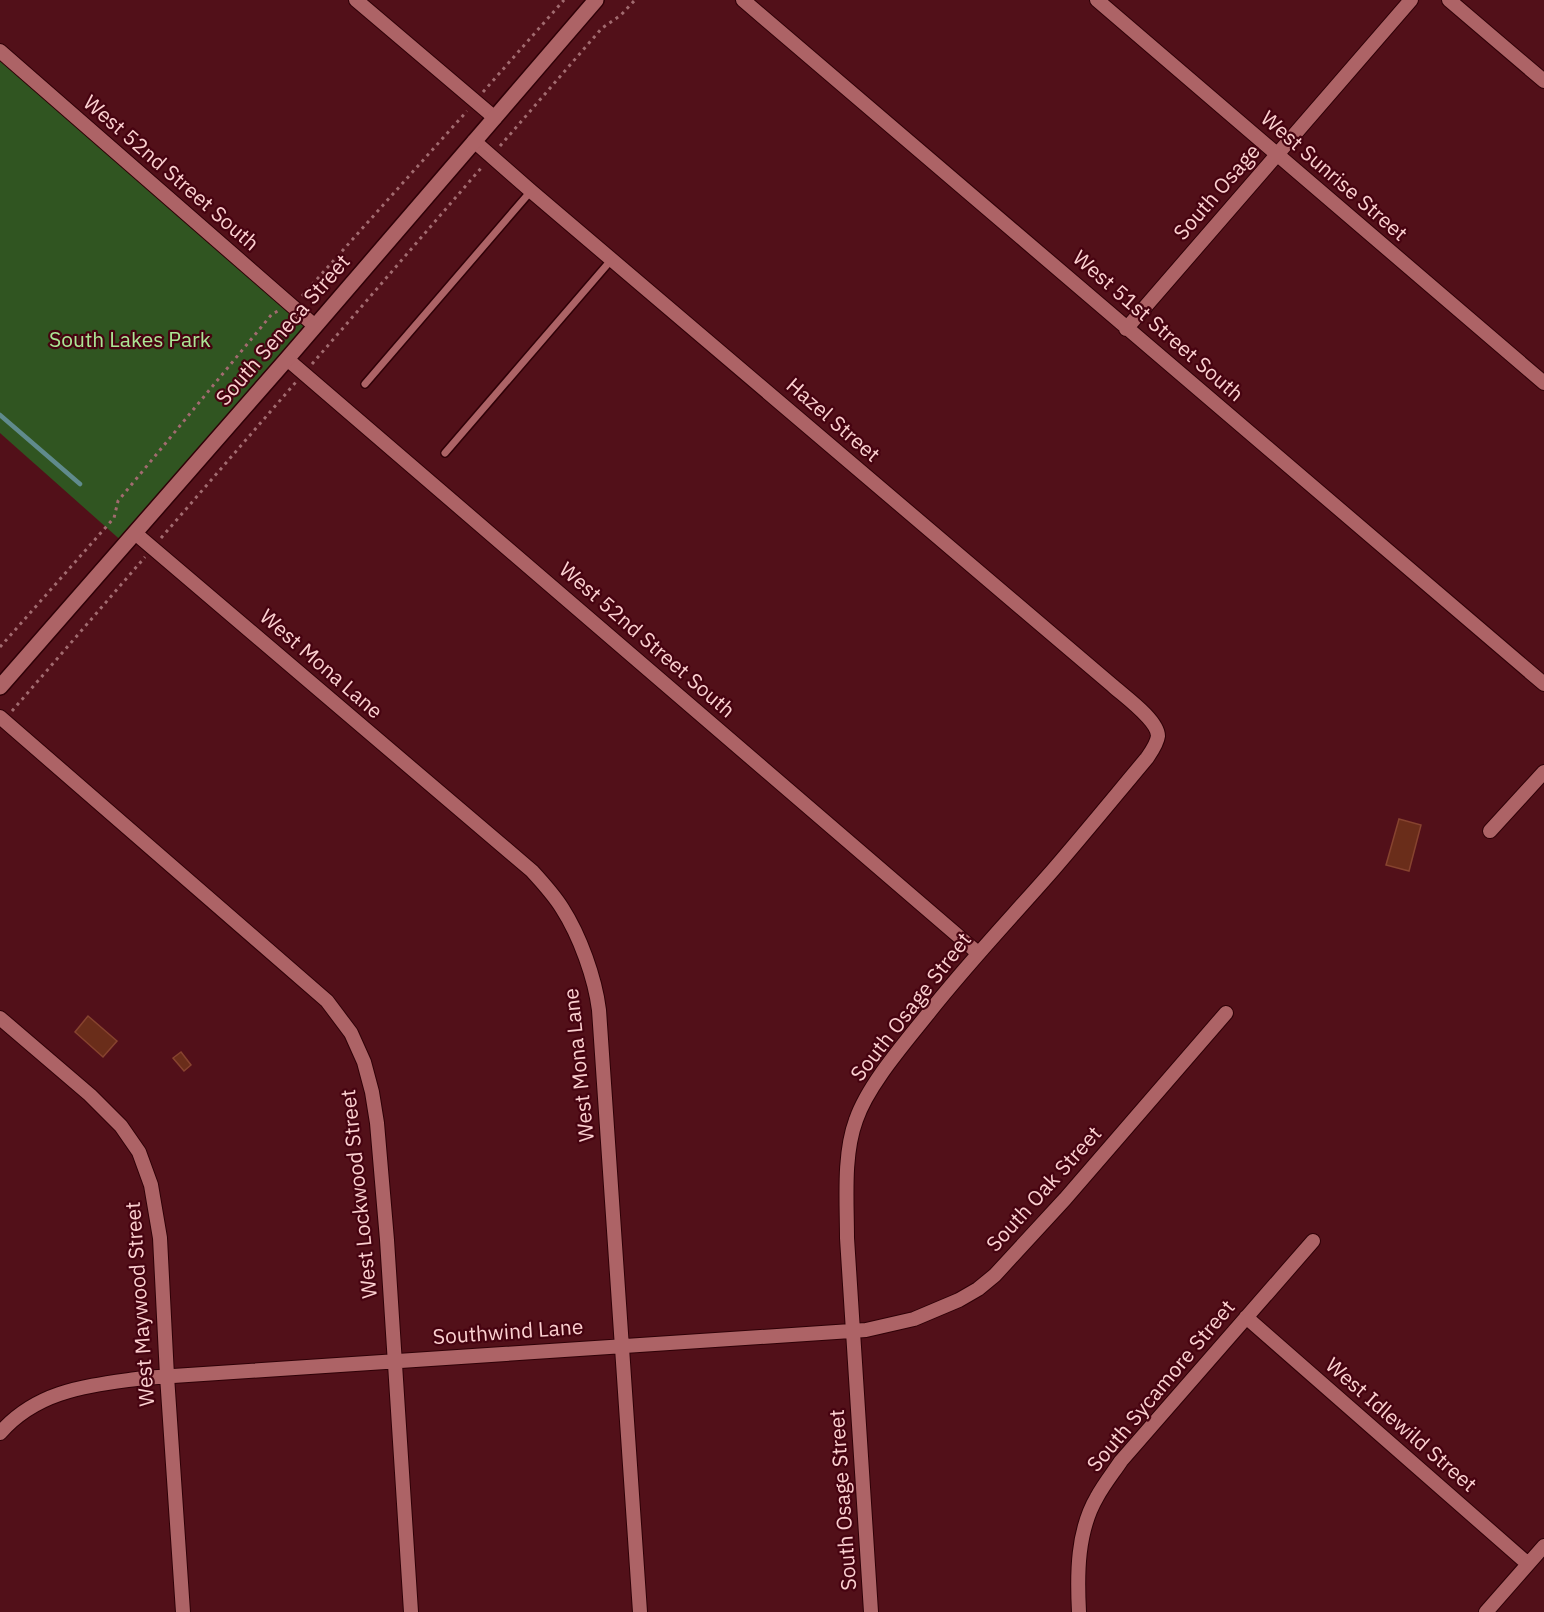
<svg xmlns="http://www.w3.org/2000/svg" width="1544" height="1612" font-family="'IBM Plex Sans',sans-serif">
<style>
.green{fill:#305521}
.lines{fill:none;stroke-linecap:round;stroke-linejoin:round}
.stream{stroke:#608b8d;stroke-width:4.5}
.building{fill:#6a2d1a;stroke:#86432f;stroke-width:1.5}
.lane-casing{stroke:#2f0007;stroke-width:10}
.street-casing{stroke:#2f0007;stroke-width:16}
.secondary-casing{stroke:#2f0007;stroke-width:18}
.path{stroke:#a26b70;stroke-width:3;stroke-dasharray:3 4.5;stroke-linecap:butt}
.lane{stroke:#ad6366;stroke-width:7}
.street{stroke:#ad6366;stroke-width:14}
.secondary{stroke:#ad6366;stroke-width:15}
.labels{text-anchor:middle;stroke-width:4.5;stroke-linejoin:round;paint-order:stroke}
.street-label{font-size:21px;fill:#fbd0d0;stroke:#460310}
.park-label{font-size:21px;fill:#abe695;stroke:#460310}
</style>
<rect width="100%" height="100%" fill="#521019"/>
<path class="green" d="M0 51 315 326 125 544 0 433Z"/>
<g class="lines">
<path class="stream" d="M0 415 80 484"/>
</g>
<path class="building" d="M1399 819 1421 825 1409 871 1386 865Z
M88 1016 117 1041 103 1057 75 1032Z
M181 1052 191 1065 184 1071 173 1058Z"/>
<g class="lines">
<defs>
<path id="lane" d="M365 384 531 191
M445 453 612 259"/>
<path id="street" d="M356 0 495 118
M743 0 1544 684
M1097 0 1544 383
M1449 0 1544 81
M0 51 315 326
M474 141 531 191 1113 686C1124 696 1158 720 1158 736 1157 744 1151 752 1147 758 1116 795 1085 833 1053 870 1011 918 967 964 927 1015 904 1044 868 1085 856 1120 843 1155 847 1201 847 1238L871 1612
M1126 329 1411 0
M287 359 978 953
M135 533 532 871C543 883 554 895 562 908 580 936 595 978 599 1010L640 1612
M0 717 327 1001 351 1033 364 1062 372 1092 377 1123 387 1240 411 1612
M1490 831 1544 772
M0 1018 90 1095 121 1126 139 1152 151 1185 160 1238 167 1376 183 1612
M1246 1317 1528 1564
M0 1433C39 1389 89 1386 143 1378L866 1330 914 1319 959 1300 978 1289 995 1275 1065 1199 1226 1013
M1079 1612C1077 1574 1077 1531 1097 1497 1104 1484 1113 1473 1121 1461L1313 1241
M1486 1612 1544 1546"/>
<path id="secondary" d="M0 687 287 359 596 0"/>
</defs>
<use href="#lane" class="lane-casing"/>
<use href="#street" class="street-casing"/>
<use href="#secondary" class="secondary-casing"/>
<path class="path" d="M483 92 564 0
M500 146 602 28 621 15 635 0
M302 296 467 111
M312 364 482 167
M161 538 296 382
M0 647 114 518 118 501 272 314 278 311
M12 711 145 557"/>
<use href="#lane" class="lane"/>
<use href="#street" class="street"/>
<use href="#secondary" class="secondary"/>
</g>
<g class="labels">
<g class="street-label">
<text transform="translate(171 173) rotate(41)" y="7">West 52nd Street South</text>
<text transform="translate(1334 176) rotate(41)" y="7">West Sunrise Street</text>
<text transform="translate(1217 192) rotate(-49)" y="7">South Osage</text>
<text transform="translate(1158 326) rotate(41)" y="7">West 51st Street South</text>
<text transform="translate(283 330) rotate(-49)" y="7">South Seneca Street</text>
<text transform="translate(833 420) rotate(41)" y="7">Hazel Street</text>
<text transform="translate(647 640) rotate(41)" y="7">West 52nd Street South</text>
<text transform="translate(321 664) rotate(41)" y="7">West Mona Lane</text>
<text transform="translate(911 1007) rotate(-52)" y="7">South Osage Street</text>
<text transform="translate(579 1065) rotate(-96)" y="7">West Mona Lane</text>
<text transform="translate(1044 1189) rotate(-48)" y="7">South Oak Street</text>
<text transform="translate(359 1194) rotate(-96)" y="7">West Lockwood Street</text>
<text transform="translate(140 1304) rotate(-94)" y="7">West Maywood Street</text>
<text transform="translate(508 1332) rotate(-4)" y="7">Southwind Lane</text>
<text transform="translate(1161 1386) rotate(-50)" y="7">South Sycamore Street</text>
<text transform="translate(1401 1425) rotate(41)" y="7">West Idlewild Street</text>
<text transform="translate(843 1500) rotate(-94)" y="7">South Osage Street</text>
</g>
<g class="park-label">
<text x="130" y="347">South Lakes Park</text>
</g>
</g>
</svg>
